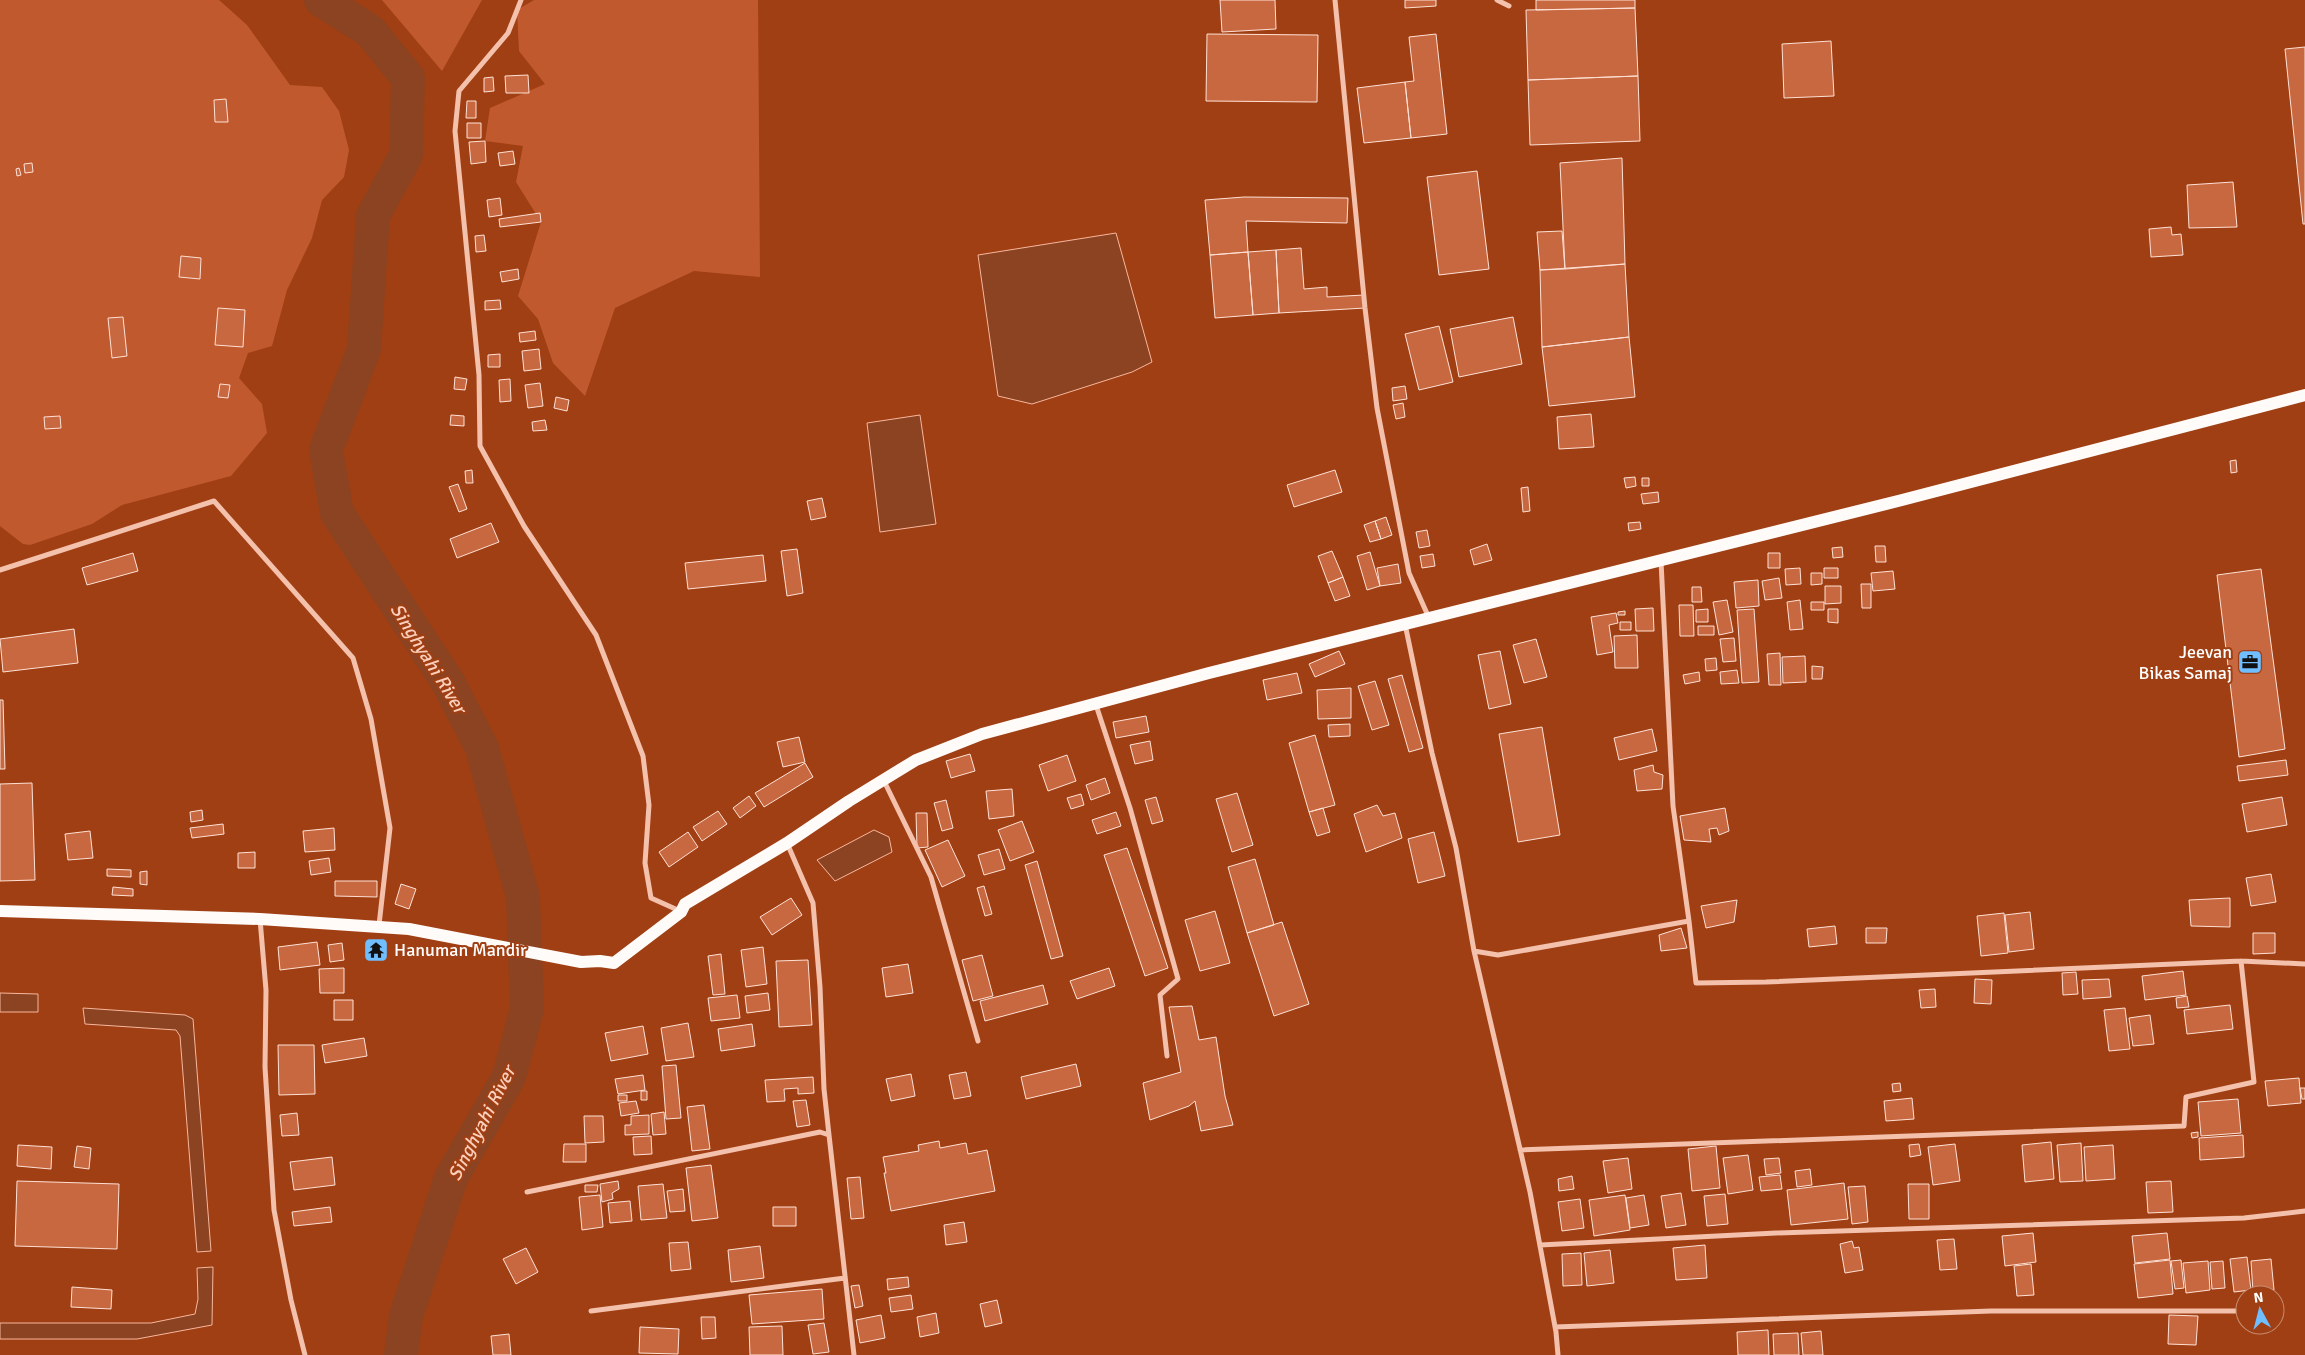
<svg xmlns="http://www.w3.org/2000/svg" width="2305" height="1355" font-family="Signika,sans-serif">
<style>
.green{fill:#c1592e}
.water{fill:#8b4321;stroke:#f7b79e}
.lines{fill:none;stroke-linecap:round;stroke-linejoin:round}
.river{stroke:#8b4321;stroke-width:34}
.building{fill:#c86841;stroke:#fee1d5}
.street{stroke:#f4c1ac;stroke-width:5}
.primary{stroke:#fffbf9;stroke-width:12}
.labels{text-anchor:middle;stroke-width:4;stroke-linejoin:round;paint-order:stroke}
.poi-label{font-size:18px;fill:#fff;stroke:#a03f13;text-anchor:end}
.water-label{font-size:19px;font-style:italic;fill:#facfbc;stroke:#a03f13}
</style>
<rect width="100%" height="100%" fill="#a03f13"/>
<path class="green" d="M0 0H219L247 25 290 85 322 87 339 111 349 150 344 177 322 200 312 238 287 290 272 346 248 353 239 378 262 404 267 433 231 476 122 505 92 524 30 545 23 544 0 526Z
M382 0H482L442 71Z
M534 0H758L760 277 694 271 615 308 585 396 553 363 538 319 518 296 541 222 516 182 523 146 485 141 490 108 545 84 519 51 517 10Z"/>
<path class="water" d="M1116 233 1152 362 1132 372 1032 404 998 396 978 255Z
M920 415 936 524 880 532 867 423Z
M874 830 889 837 892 852 835 881 817 860Z
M0 993 38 994V1012H0Z
M83 1008 185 1015 193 1019 211 1251 197 1252 180 1036 176 1030 85 1024Z
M213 1267 212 1325 137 1339H0V1323H151L195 1314 198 1299 197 1268Z"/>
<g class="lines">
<path class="river" d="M321 0 370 31 408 78 406 155 373 216 364 349 326 450 337 513 448 682 482 748 523 897 527 1009 509 1077 451 1178 406 1316 401 1355"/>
</g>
<path class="building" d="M1220 0H1275L1276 29 1222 32Z
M1405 0H1436V6L1405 8Z
M1536 0H1635V8L1536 10Z
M1635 8 1638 76 1528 80 1526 10Z
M1207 34 1318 35 1317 102 1206 101Z
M1436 34 1447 134 1411 138 1405 82 1414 81 1409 37Z
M1831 41 1834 96 1784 98 1782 44Z
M2305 47V224H2303L2285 49Z
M528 75 529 93H506L505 76Z
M1638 76 1640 141 1530 145 1528 80Z
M493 77 494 91 484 92V78Z
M1405 82 1411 138 1364 143 1357 88Z
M226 99 228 122H215L214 100Z
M467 101H476V118H466Z
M467 123H481V138H467Z
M485 141 486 162 471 164 469 142Z
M513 151 515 164 500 166 498 153Z
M1622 158 1625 264 1565 269 1560 163Z
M32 163 33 172 25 173 24 164Z
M19 168 21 175 17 176 16 169Z
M1477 171 1489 269 1439 275 1427 177Z
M2233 182 2237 227 2189 228 2187 185Z
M1244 197 1348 198 1347 223 1246 221 1248 252 1210 255 1205 200Z
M500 198 502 215 489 217 487 200Z
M540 213 541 222 500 227 499 219Z
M2171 227 2172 235 2181 234 2183 255 2151 257 2149 229Z
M1562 231 1565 269 1540 270 1537 232Z
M484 235 486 251 476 252 475 236Z
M1301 248 1304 289 1327 287V297L1364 295 1365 308 1279 313 1276 250Z
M1276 250 1279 313 1253 315 1248 252Z
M1248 252 1253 315 1215 318 1210 255Z
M181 256 201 258 200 279 179 277Z
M1625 264 1629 337 1542 347 1540 270Z
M518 269 519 279 502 282 500 272Z
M500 300 501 309 485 310V301Z
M218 308 245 310 243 347 215 345Z
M123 317 127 356 112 358 108 318Z
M1513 317 1522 364 1459 377 1450 329Z
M1439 326 1453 382 1419 390 1405 334Z
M535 331 536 340 520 342 519 333Z
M1629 337 1635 397 1549 406 1542 347Z
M539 349 541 369 524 371 522 351Z
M500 354V367H488V355Z
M455 377 467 379 465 390 454 389Z
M510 379 511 401 500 402 499 380Z
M540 383 543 406 528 408 525 385Z
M220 384 230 385 228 398 218 397Z
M1405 386 1407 399 1393 401 1392 388Z
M556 397 569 400 567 411 554 408Z
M1403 403 1405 417 1396 419 1393 405Z
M1591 414 1594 447 1559 449 1557 417Z
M451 415 464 416V426L450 425Z
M60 416 61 428 45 429 44 417Z
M545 420 547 430 533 431 532 422Z
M2236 460 2237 472 2231 473 2230 461Z
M472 470 473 483H466L465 471Z
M1335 470 1342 492 1294 507 1287 485Z
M1635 477 1636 486 1626 488 1624 478Z
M1642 478H1649V486H1642Z
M458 484 467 509 459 512 449 487Z
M1528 487 1530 511 1523 512 1521 488Z
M1658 492 1659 502 1643 504 1641 494Z
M822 498 826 517 811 520 807 501Z
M1386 517 1392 535 1381 539 1375 521Z
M1375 521 1381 539 1370 542 1364 525Z
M1640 522 1641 529 1629 531 1628 523Z
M491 523 499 542 457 558 450 539Z
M1427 530 1430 546 1419 548 1416 532Z
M1487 544 1492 560 1474 565 1470 550Z
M1875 546H1885L1886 562H1876Z
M1842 547 1843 557 1833 558 1832 548Z
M797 549 803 593 787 596 781 551Z
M1332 551 1343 577 1328 583 1318 556Z
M1370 552 1380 586 1367 590 1357 556Z
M133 553 138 571 87 585 82 568Z
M1768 553H1780V568H1768Z
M1433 554 1435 566 1422 568 1420 556Z
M763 555 766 581 688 589 685 563Z
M1398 564 1401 583 1380 586 1377 568Z
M1800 568 1801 584 1786 585 1785 569Z
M1824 568H1838V578H1824Z
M2261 569 2285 749 2239 757 2217 575Z
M1893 571 1895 589 1873 591 1871 573Z
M1811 573H1822V584L1811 585Z
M1343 577 1350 596 1335 601 1328 583Z
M1779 578 1782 598 1765 600 1762 581Z
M1758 580 1759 606 1736 608 1734 582Z
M1861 584H1871V608H1862Z
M1825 586H1841V603L1825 604Z
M1692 587H1701L1702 602H1692Z
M1727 600 1733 632 1719 635 1713 602Z
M1800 600 1803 629 1790 630 1787 602Z
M1811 602H1824V610H1811Z
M1679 605H1693L1694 636H1680Z
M1653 608 1654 631H1636L1635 609Z
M1708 609V622H1696V610Z
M1754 609 1759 682 1742 683 1737 610Z
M1828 609H1838V623L1828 622Z
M1625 611V615H1618V612Z
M1616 613 1618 623 1609 625 1613 652 1597 655 1591 617Z
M1620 622H1631V630H1620Z
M1698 626H1714V635H1698Z
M74 629 78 663 3 672 0 639Z
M1637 635 1638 668H1615L1614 636Z
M1734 638 1736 661 1723 662 1720 639Z
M1536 639 1547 677 1524 683 1513 645Z
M1339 651 1345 664 1315 677 1309 664Z
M1500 651 1511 704 1489 709 1478 655Z
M1780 653 1781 685H1769L1767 654Z
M1805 656 1806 682 1783 683 1782 657Z
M1716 658 1717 670 1706 671 1705 659Z
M1812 666 1823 667 1822 679H1812Z
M1737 670 1739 683 1721 684 1720 672Z
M1699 672 1700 681 1685 684 1683 675Z
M1297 673 1302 693 1267 700 1263 680Z
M1402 675 1423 748 1409 752 1388 679Z
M1375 681 1389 725 1372 730 1358 686Z
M1351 688V718L1318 719 1317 690Z
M0 700H3L5 769H0Z
M1146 716 1149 732 1116 738 1113 722Z
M1350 724V736L1329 737 1328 725Z
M1542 727 1560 835 1518 842 1499 734Z
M1652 729 1657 751 1619 760 1614 738Z
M1315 735 1335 805 1309 812 1289 743Z
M799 737 805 762 783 767 777 742Z
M1150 741 1153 760 1135 764 1130 745Z
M970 754 975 771 951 778 946 761Z
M1067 755 1076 781 1048 791 1039 765Z
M2286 760 2288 775 2239 781 2237 766Z
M805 763 813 777 764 807 755 793Z
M1653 765 1654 772 1663 775 1662 789 1637 791 1634 770Z
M1105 778 1110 793 1091 800 1086 785Z
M32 783 35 880 0 881V784Z
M1012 789 1014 816 989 819 986 791Z
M1237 793 1253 845 1232 852 1216 799Z
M1081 794 1084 805 1071 809 1067 798Z
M749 796 756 806 740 818 733 808Z
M1156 797 1163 821 1152 824 1145 800Z
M2282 797 2287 825 2247 832 2242 804Z
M946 800 953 828 942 831 934 803Z
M1377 805 1383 816 1395 813 1402 838 1366 852 1354 814Z
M1323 808 1330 832 1317 836 1309 812Z
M1725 808 1729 831 1719 835 1717 828 1709 829 1711 842 1684 840 1680 816Z
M202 810 203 820 191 822 190 812Z
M718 811 727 824 702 841 693 827Z
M1116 812 1121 826 1097 834 1092 820Z
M916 813H927L928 847 917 848Z
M1022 821 1034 852 1010 861 998 830Z
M223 824 224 834 192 838 190 828Z
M334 828 335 850 305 852 303 831Z
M90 831 93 858 68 860 65 834Z
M688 832 698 847 669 867 659 852Z
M1434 832 1445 876 1418 883 1408 839Z
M948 840 965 876 942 887 925 850Z
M1127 848 1168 968 1145 976 1104 855Z
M999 849 1005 869 984 875 978 855Z
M255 852V868H238V853Z
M329 858 331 872 311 875 309 861Z
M1255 859 1274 925 1247 933 1228 867Z
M1037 861 1063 956 1051 959 1025 865Z
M107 869 131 870V877L107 876Z
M147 871V885L140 884V872Z
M2271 874 2276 902 2251 906 2246 878Z
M335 881H377V897L335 896Z
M401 884 416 889 409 909 395 904Z
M984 886 992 914 985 916 977 888Z
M113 887 133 889V896L112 895Z
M791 898 802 915 772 935 760 917Z
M2230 898V927L2191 926 2189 900Z
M1737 900 1734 922 1706 928 1701 906Z
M1215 911 1230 963 1200 971 1185 920Z
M2030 912 2034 949 2009 952 2005 915Z
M2004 913 2008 953 1981 956 1977 916Z
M1282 922 1309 1004 1274 1016 1247 933Z
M1835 926 1837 944 1809 947 1807 929Z
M1681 928 1687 948 1661 951 1659 935Z
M1866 928H1887L1886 943H1866Z
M2253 933H2275V953L2253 954Z
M317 942 320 965 280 970 278 947Z
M342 943 344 960 330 962 328 945Z
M763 947 767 984 746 987 741 950Z
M721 954 725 994 713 995 708 956Z
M982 955 993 996 973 1001 962 960Z
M808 960 812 1025 779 1027 776 961Z
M908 964 913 993 886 997 882 968Z
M344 968V993H320L319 969Z
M1109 968 1115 986 1077 999 1070 981Z
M2183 971 2186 995 2145 1000 2142 976Z
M2076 972 2078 994 2063 995 2062 973Z
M1975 979 1992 980 1991 1004 1974 1003Z
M2109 979 2111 997 2083 999 2082 980Z
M1043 985 1048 1004 985 1021 980 1001Z
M1935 989 1936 1007 1921 1008 1919 990Z
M768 993 770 1010 747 1013 745 996Z
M737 995 740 1018 711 1021 708 998Z
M2187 996 2189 1007 2177 1008 2176 998Z
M334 1000H353V1020H334Z
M2230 1005 2233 1029 2187 1034 2184 1010Z
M1192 1006 1199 1040 1216 1037 1225 1096 1233 1125 1201 1131 1195 1101 1189 1106 1150 1120 1143 1083 1181 1072 1169 1007Z
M2125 1008 2130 1049 2109 1051 2104 1010Z
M2150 1015 2154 1044 2133 1046 2129 1018Z
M688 1023 694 1057 666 1061 661 1028Z
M752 1024 755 1046 721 1051 718 1029Z
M643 1026 648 1054 611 1061 605 1033Z
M364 1038 367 1056 325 1063 322 1045Z
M278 1045H314L315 1094 279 1095Z
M1076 1064 1081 1086 1026 1099 1021 1077Z
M676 1065 681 1118 666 1119 662 1066Z
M966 1072 971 1096 954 1099 949 1075Z
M911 1074 915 1096 891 1101 886 1079Z
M643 1075 645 1090 618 1094 615 1079Z
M813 1077 814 1093 798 1094V1088L784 1089 785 1101 767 1102 765 1080Z
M2299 1078 2301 1103 2268 1106 2265 1081Z
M1900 1083 1901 1091 1893 1092 1892 1084Z
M2300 1088H2305V1099H2302Z
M641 1091H647V1100H641Z
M618 1095H627V1101H618Z
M1912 1098 1914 1119 1886 1121 1884 1101Z
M2238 1099 2241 1133 2201 1136 2198 1102Z
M806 1100 810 1125 797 1127 793 1101Z
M636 1101 639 1113 621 1116 619 1103Z
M704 1105 710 1149 692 1151 687 1107Z
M664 1112 666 1134 653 1135 651 1114Z
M297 1113 299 1135 282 1136 280 1115Z
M649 1115V1134L625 1135V1125H631V1116Z
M584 1116H603L604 1142 585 1143Z
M2198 1132V1137L2192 1138 2191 1133Z
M2243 1135 2244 1157 2200 1160 2199 1138Z
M651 1136 652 1154 634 1155 633 1137Z
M939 1141 940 1148 966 1143 968 1154 987 1150 995 1191 891 1211 884 1173H886L883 1157 919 1151 918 1145Z
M2051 1142 2054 1179 2025 1182 2022 1145Z
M2081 1143 2083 1181 2060 1182 2057 1145Z
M564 1144H586V1162H563Z
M1919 1144 1921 1155 1910 1157 1909 1145Z
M1955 1144 1960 1181 1933 1185 1928 1147Z
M18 1145 52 1147 51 1169 17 1166Z
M2113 1145 2115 1179 2086 1181 2084 1147Z
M77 1146 91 1148 89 1169 74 1167Z
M1716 1146 1720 1188 1692 1191 1688 1149Z
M1748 1155 1753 1190 1728 1194 1723 1158Z
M332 1157 335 1185 294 1190 290 1162Z
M1628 1158 1632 1189 1608 1193 1603 1161Z
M1779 1158 1781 1173 1766 1175 1764 1159Z
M711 1165 718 1218 692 1221 686 1168Z
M1810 1169 1812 1185 1797 1187 1795 1171Z
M1780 1175 1782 1189 1761 1191 1759 1177Z
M1572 1176 1574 1189 1559 1191 1558 1179Z
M860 1177 864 1218 851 1219 847 1178Z
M17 1181 119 1184 117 1249 15 1246Z
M618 1181 619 1189 612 1193 613 1199 602 1202 600 1184Z
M2171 1181 2173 1212 2148 1213 2146 1182Z
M1844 1183 1848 1219 1791 1225 1787 1190Z
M663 1184 667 1218 641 1220 638 1186Z
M1908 1184H1929V1219H1909Z
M585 1185H598L597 1192H585Z
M1865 1186 1868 1222 1852 1224 1848 1187Z
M683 1189 685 1211 670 1212 667 1191Z
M1681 1193 1686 1225 1666 1228 1661 1196Z
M1725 1194 1728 1224 1707 1226 1704 1196Z
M600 1195 603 1227 582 1230 579 1197Z
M1625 1195 1630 1230 1594 1236 1589 1200Z
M1644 1195 1649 1225 1630 1228 1626 1198Z
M1580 1199 1584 1228 1562 1231 1558 1202Z
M630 1201 632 1221 610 1223 608 1203Z
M330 1207 332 1222 294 1226 292 1212Z
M773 1207H796V1226H773Z
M964 1222 967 1242 946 1245 944 1225Z
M2033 1233 2036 1262 2005 1266 2002 1236Z
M2167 1233 2170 1259 2135 1263 2132 1236Z
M1954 1239 1957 1269 1940 1270 1937 1240Z
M1852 1241 1854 1248 1859 1247 1863 1270 1845 1273 1840 1244Z
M688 1242 691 1269 671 1271 669 1243Z
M1705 1245 1707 1278 1676 1280 1673 1248Z
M760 1246 764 1278 731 1282 728 1250Z
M526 1248 538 1272 516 1284 503 1259Z
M1610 1250 1614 1283 1587 1286 1584 1253Z
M1581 1253 1582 1285 1563 1286 1562 1254Z
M2247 1257 2251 1290 2234 1292 2230 1259Z
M2271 1259 2274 1290 2253 1292 2251 1261Z
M2170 1260 2173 1294 2138 1298 2134 1264Z
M2181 1260 2184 1288 2175 1289 2171 1261Z
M2208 1261 2210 1290 2186 1293 2183 1263Z
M2223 1261 2225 1288 2212 1289 2210 1262Z
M2031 1264 2034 1295 2017 1296 2014 1266Z
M908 1277 909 1287 888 1290 887 1279Z
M859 1285 863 1306 855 1308 851 1286Z
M72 1287 112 1290 111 1309 71 1307Z
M822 1289 824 1319 752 1324 749 1295Z
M911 1295 913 1309 891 1312 889 1298Z
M997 1300 1002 1323 985 1327 980 1304Z
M936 1313 939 1333 920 1337 917 1317Z
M881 1315 885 1338 860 1343 856 1320Z
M2169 1315 2198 1316 2196 1345 2168 1344Z
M701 1317H715L716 1338 702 1339Z
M824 1323 829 1352 813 1354 808 1325Z
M782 1326 783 1355H750L749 1327Z
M640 1327 679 1329 678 1354 639 1353Z
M1768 1330 1769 1355H1738L1737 1332Z
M1821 1331 1823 1355H1803L1801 1333Z
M1798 1333 1799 1355H1774L1773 1334Z
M509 1334 511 1355H493L491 1336Z"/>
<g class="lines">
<path class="street" d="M521 0 508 33 459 91 455 131 479 375 480 446 524 526 596 635 643 756 649 805 645 863 651 898 680 911
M1335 0 1365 308 1377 408 1409 573 1429 618
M1497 0 1509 6
M1661 561 1673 806 1689 921
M0 570 214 501 353 658 371 719 390 828 379 925
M1405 624 1432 753 1456 848 1474 951 1530 1192 1556 1332 1558 1355
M1096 705 1130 808 1178 979 1160 995 1167 1056
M884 781 931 877 978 1041
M787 843 813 903 820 987 824 1089 829 1135
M260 919 266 990 265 1067 274 1210 291 1300 305 1355
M1474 951 1498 955 1689 921 1696 983 1766 982 2241 961 2305 964
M1520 1150 2184 1126 2186 1097 2254 1082 2241 961
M527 1192 820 1132 829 1135 854 1355
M1540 1245 1776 1233 2244 1218 2305 1211
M591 1311 845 1278
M2275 1311H2277
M1555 1327 1991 1311H2245"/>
<path class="primary" d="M0 911 260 919 409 929 581 962 600 961 614 963 681 912 685 904 787 843 849 801 916 760 982 734 1209 673 1902 500 2305 395"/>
</g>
<defs>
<symbol id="office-square" viewBox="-11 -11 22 22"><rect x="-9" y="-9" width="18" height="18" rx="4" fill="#6fbeff" stroke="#a03f13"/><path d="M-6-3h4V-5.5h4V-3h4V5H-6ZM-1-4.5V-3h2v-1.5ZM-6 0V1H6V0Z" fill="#111"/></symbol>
<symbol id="temple-square" viewBox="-11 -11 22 22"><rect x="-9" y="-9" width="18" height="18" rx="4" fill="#6fbeff" stroke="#a03f13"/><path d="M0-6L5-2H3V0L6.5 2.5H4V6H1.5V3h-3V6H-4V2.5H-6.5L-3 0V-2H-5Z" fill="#111"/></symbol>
</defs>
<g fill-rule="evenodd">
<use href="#office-square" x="2236" y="648" width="28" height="28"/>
<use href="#temple-square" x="362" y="936" width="28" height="28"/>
</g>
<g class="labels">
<g class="poi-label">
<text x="2232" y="658">Jeevan<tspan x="2232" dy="21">Bikas Samaj</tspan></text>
<text x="394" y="956" text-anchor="start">Hanuman Mandir</text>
</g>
<g class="water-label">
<text transform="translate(429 658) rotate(58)" y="7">Singhyahi River</text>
<text transform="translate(481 1123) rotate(-63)" y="7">Singhyahi River</text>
</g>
</g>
<g transform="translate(2260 1310) rotate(353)"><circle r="24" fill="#a03f13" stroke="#c68c71"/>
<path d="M0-4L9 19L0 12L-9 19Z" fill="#6fbeff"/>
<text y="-8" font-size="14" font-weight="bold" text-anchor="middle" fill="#ffffff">N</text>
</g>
</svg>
